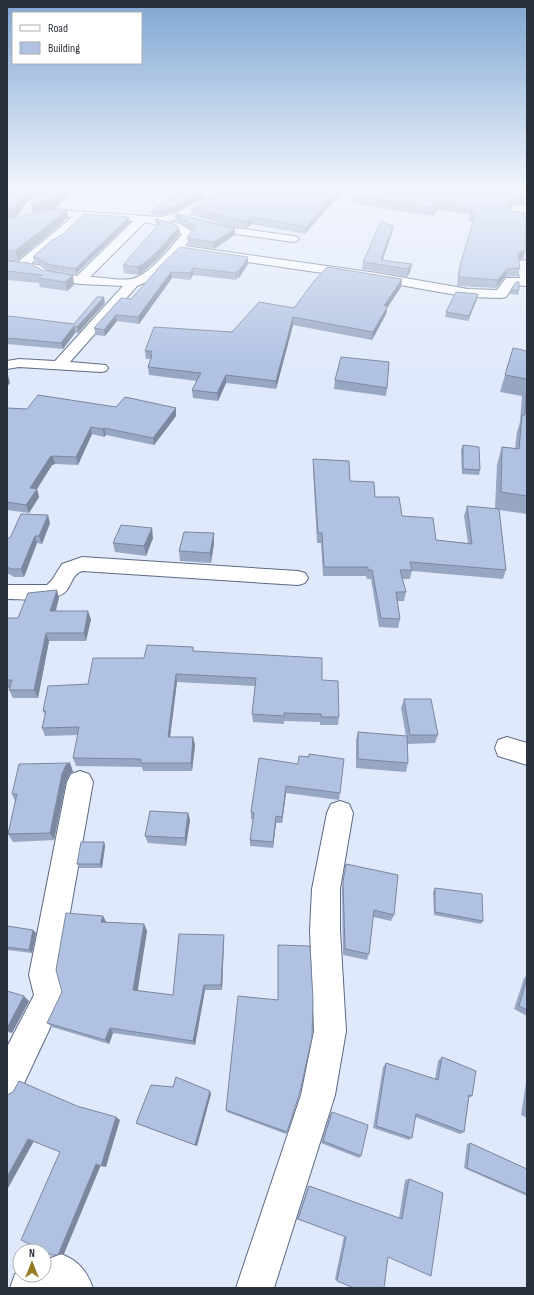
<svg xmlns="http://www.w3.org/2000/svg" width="534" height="1295" font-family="'Sofia Sans Condensed',sans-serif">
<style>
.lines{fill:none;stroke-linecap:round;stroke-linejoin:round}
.minor-casing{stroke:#5b6982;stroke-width:2}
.minor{fill:#fff;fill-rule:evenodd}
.wall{fill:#97a6c2}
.shaded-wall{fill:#7b879e}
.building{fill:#b0c1e2;stroke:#7b879e}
</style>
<rect width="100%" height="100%" fill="#e0e9fb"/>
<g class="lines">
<defs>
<path id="minor" d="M171 189H194L215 193 221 189H234L183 218 169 221 180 224 195 233 185 246 377 273 468 289 497 290 506 278H520L517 264 519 261 527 260V286L514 285 506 297 501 298 468 297 377 281 180 252 151 280 137 286 70 362 106 365 108 368 106 371 101 372 19 367 7 369V361L19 359 55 361 123 286 80 284 44 278 32 271 7 268V260L18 262C36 246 55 233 72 217L57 216 7 227V221L57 210 161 217 175 213 206 197 176 192ZM84 218 133 221 77 276 48 271 39 265 31 264 51 245 63 238ZM145 222 173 229 182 234C171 247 149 276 131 279 120 281 102 277 90 277Z
M516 205 527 206V212L519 213 527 214V220L509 217 508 215 512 206Z
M206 222 229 227 293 236 297 237 299 239 297 241 293 242 229 233 202 227 200 225 202 223Z
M82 557 298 571 305 573 308 578 305 583 298 585 82 571C73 574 72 583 67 590 56 604 23 599 7 599V585H47L52 580 62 564Z
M507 737 527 743V765L498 756 495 748 498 740Z
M80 771 89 774 93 782 59 975 65 996 19 1094 7 1099V1047L34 995 29 975 67 782 71 774Z
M340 801 349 804 353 813 340 889V930L346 1031 335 1095 274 1288H236L301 1095 314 1031 310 930 312 889 327 813 331 804Z
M61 1254C79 1261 86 1270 93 1288H10L15 1274 20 1272V1275H44V1261Z"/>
</defs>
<use href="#minor" class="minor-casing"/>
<use href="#minor" class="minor"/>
</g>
<path class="wall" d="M7 189H37L16 217 13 218H68L18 260 7 259Z
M201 189H218L215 191Z
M344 189 305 234 252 224 247 228 230 226 192 215 191 208 286 192Z
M360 189H527V202L526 198 524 204 512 205 509 209 523 259 518 260 520 268 518 276 505 277 496 288 457 286 458 273 460 265 473 222 469 221 470 214 437 210 434 216 353 204V196Z
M201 194V198L174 212 161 215H152L151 211Z
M175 215 235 235 214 249 188 245 187 238 193 231 181 223 176 221Z
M129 217V223L76 274 49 270 40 264 34 263 33 257Z
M155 219 179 227 180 234 158 259 144 271 139 275 124 273 123 265 157 227 156 226Z
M393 226 392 233 382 260 412 264 410 272 407 277 362 269 363 262Z
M7 261 42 270 74 285 67 291 40 287 39 283 7 280Z
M248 264 239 278H237L236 280 193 275 190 280 172 278 139 324 117 321 105 336 96 335 94 328 131 299 156 272V270Z
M402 279 401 287 387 308 386 314 372 340 293 325 276 389 226 383 218 401 193 398 192 390 197 381 149 375 148 367 151 359H146L145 351 232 332 294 308Z
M511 290H519L518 295 510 294Z
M477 299 468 321 445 317 446 312Z
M105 303 78 333H75L63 349 7 344V318L74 324Z
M513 348 527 351V514L499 510 506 570 503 579 412 571 410 579H402L406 592 404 601H397L400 619 398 628 379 627 371 579H367L366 576H323L321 543H317L313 469V459L375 497 436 540 468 543 464 516 467 506 495 509 497 464 502 447 515 448 517 432 520 422 522 396 500 392Z
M335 380 387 388 386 396 334 389Z
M116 407 176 408V416L154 445 106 435 104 437 92 434 78 465 55 464 52 465 37 489 39 497 29 513 7 510V408L27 409Z
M463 445 480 470 479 475 462 474 461 450Z
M50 523 42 544 37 543 24 577H14L7 573V538H10Z
M153 538 146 556 115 552 113 543Z
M214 543 211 563 180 561 179 551Z
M59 598 56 611 91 619 86 641H49L38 698H13L9 690 10 688H7V618H18Z
M194 651 322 680 339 717 338 725H320V722L284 721V724L253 722 252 714 255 686 177 682 170 737H193L195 745 192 771H143L142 767 76 766 73 758 78 735 45 736 42 728 45 715 43 711 88 684 144 658Z
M404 699 438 735 435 743 407 744 408 763 406 772 356 768V740L358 732 406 736 401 708Z
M259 758 340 793 339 800 286 793 282 823H276L273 848 250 846V840L253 819H251V812Z
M70 763 73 772 70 773 66 782 54 840 13 842 8 834 15 801 12 794Z
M188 813 190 820 186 846 148 843 145 836Z
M104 842 105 846 102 868H79L77 864Z
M346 864 394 915 391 921 373 917 369 954 367 960 343 955 342 889Z
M435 888 483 921 481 924 434 915 433 892Z
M103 916 106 922 144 924 147 931 137 991 173 995 224 935V941L222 990H205L195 1045 113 1033 109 1044 52 1027 47 1023Z
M7 926 33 930 36 933 32 953 7 950Z
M527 975V1016L514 1009 524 978Z
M7 991 29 1001 12 1033 7 1032Z
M312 1037 286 1134 227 1112 226 1110Z
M442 1057 472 1096 469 1098 464 1132 460 1134 415 1117 412 1138 409 1140 373 1128 383 1067 386 1063 435 1079 438 1061Z
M527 1076V1118L521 1115Z
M211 1094 197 1146 140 1125 136 1123Z
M332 1112 361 1156 359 1158 321 1143 330 1114Z
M470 1143 527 1169V1196L464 1168 467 1144Z
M409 1179 443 1193 388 1258 337 1281 335 1279 344 1236 297 1219 308 1186H309L399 1218 405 1180Z"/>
<path class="shaded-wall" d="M29 189H37L16 217 7 220V211Z
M65 189H76L55 209 33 213 31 204Z
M339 189H344L305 234 306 227Z
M201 194V198L174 212 161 215 160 211Z
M513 197 512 205 507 214 508 207Z
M438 203 437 210 434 216 435 208Z
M67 210 68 218 18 260 15 251Z
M129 217V223L76 274 75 269Z
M252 217V224L247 228V221Z
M393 226 392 233 381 265V260Z
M179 227 180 234 158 259 144 271 139 275 137 267Z
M235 229V235L214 249V242Z
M525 251 523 259 518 260V256L520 252Z
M248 257V264L239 278V271Z
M412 264 410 272 407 277 408 269Z
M193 268V275L190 280V273Z
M507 269 505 277 496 288 498 280Z
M237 271V278L236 280V273Z
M171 272 172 278 139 324 138 317Z
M73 275 74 285 67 291 65 282Z
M402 279 401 287 387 308 386 314 372 340 373 332 384 306Z
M478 294 477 299 468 321 469 316Z
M104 297 105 303 78 333 77 327Z
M116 315 117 321 105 336 104 330Z
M293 317V325L276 389V381Z
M74 326 75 333 63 349 61 343Z
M8 375 10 383 7 387V376Z
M226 375V383L218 401 217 393Z
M176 408V416L154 445 153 438Z
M91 427 92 434 78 465 76 457Z
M104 428 106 435 104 437 103 429Z
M53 456 55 464 52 465 37 489 39 497 29 513 26 505 30 488 50 457Z
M48 515 50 523 42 544 39 536Z
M152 528 153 538 146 556 144 546Z
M214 533V543L211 563 210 553Z
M35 536 37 543 24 577 21 569Z
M57 590 59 598 53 619 50 611Z
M88 611 91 619 86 641 84 633Z
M46 633 49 641 38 698 34 690Z
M176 674 177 682 169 745 168 737Z
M193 737 195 745 192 771 191 763Z
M70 763 73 772 70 773 66 782 54 840 50 833 62 774 66 765Z
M286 786V793L282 823V817Z
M188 813 190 820 186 846 185 838Z
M276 816V823L273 848V842Z
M104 842 105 846 102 868 100 864Z
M103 916 106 922H101Z
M144 924 147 931 137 995 133 990Z
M33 930 36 933 32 953 29 950Z
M224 935V941L222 990 221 985Z
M204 985 205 990 195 1045 193 1041Z
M24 996 29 1001 12 1033 7 1030V1028Z
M110 1028 113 1033 109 1044 105 1040Z
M210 1091 211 1094 197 1146 195 1145Z
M116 1117 120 1120 106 1167 101 1166Z
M28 1139 34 1141 7 1190V1177Z
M96 1164 101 1165 64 1254 58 1255Z"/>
<path class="building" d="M7 189H29L14 208 7 211Z
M42 189H65L53 200 31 204Z
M223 189H272L286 192 290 189H339L306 227 252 217 247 221 230 218 191 208Z
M360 189H526V197H513L508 207 511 211 526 213 525 251 520 252 518 256 520 268 507 269 498 280 459 277 460 265 475 215 470 214 474 207 438 203 435 208 353 196Z
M186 191 201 194 174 207 160 211H151Z
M55 209 67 210 15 251 7 250V219Z
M84 214 129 217 75 269 47 264 38 258 33 257 51 241 63 234Z
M178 214 235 229 214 242 187 238 196 226 180 217 175 215Z
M155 219 172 223 179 227 157 252 143 264 137 267 123 265 160 223Z
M381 221 393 226 381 260 412 264 408 269 363 262Z
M180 247 248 257 239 271H237L236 273 193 268 190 273 171 272 138 317 116 315 104 330 94 328 121 298 131 299 157 270H156Z
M7 261 29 263 42 270 73 275 65 282 38 278 42 275 7 271Z
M327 267 402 279 384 306H388L373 332 293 317 276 381 226 375 217 393 192 390 201 373 148 367 152 355H150L152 351H145L154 327 232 332 259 302 294 308 315 280Z
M516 282H519V290H511Z
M456 292 478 294 469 316 446 312Z
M97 297H104L77 327 74 326 61 343 7 338V318L9 316 74 324Z
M513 348 527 351V496L501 492 502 447 519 449 522 415H525L527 379 505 375Z
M341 357 389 362 387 388 335 380Z
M38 395 116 407 125 397 176 408 153 438 104 428 103 429 91 427 76 457 53 456 50 457 30 488 37 489 26 505 7 502V408L27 409Z
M463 445 479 447 480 470 463 469Z
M313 459 349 461 350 481 374 482 375 497H399L402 516 433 518 436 540 472 544 467 506 499 509 506 570 410 562 412 570H400L406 592H396L400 619 381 618 372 570H368V567H324L322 533H318Z
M21 514 48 515 39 536H35L21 569H11L7 567V538H10Z
M121 525 152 528 144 546 113 543Z
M184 532 214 533 210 553 179 551Z
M57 590 50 611H88L84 633H46L34 690H9L12 680H7V618H18L28 593Z
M147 645 193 647V651L322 658V680L338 681 339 717H321V714L284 713V716L252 714 256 678 176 674 168 737H193L191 763H141V759L73 758 79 727 42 728 46 711H43L48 686 88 684 93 658H144Z
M404 699H431L438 735H410Z
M358 732 407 736 408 763 358 759Z
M309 754 344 759 340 793 286 786 282 817 276 816 273 842 250 840 254 813 251 812 259 758 298 764 299 756 309 757Z
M70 763 66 765 62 774 50 833 8 834 17 794H12L19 764Z
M150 811 188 813 185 838 145 836Z
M81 842H104L100 864H77Z
M346 864 398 875 394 915 374 910 369 954 345 949 343 882Z
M435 888 482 894 483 921 435 912Z
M66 913 103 916 101 922 144 924 133 990 173 995 179 934 224 935 221 985H204L193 1041 110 1028 105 1040 47 1023 62 992 56 970Z
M7 926 33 930 29 950 7 947Z
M278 945 310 946 313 1000 312 1037 300 1092 287 1132 226 1110 238 996 278 1000Z
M527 978V1010L519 1006Z
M7 991 24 996 7 1028Z
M442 1057 476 1071 472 1096 469 1095 464 1132 416 1114 412 1138 376 1126 386 1063 438 1080Z
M176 1077 210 1091 195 1145 136 1123 151 1085 173 1087Z
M19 1081 77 1106 116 1117 101 1166 96 1164 58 1255H52L21 1240 60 1152 28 1139 7 1177V1095L13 1092Z
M332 1112 368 1125 361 1156 323 1141Z
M470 1143 527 1169V1194L467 1168Z
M409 1179 443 1193 431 1276 388 1257 384 1288H354L337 1281 346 1237 298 1219 309 1186 402 1219Z"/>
<linearGradient id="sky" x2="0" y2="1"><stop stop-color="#7fa6d2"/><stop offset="0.51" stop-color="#f1f5fd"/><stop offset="1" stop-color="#f1f5fd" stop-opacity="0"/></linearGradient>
<rect width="534" height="370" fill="url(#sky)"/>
<rect width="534" height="1295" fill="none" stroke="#2b313c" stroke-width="16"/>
<rect x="12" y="12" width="130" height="52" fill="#ffffff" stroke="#aaadb1"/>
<rect x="20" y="25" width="20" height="6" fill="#ffffff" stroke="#aaadb1"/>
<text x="48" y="32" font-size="12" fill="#2b313c">Road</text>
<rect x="20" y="42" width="20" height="12" fill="#b0c1e2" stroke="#aaadb1"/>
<text x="48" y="52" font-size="12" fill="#2b313c">Building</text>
<g transform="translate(32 1263)"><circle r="19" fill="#ffffff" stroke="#aaadb1"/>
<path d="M0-3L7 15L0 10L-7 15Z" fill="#917e24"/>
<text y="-6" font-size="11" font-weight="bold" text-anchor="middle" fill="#2b313c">N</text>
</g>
</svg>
